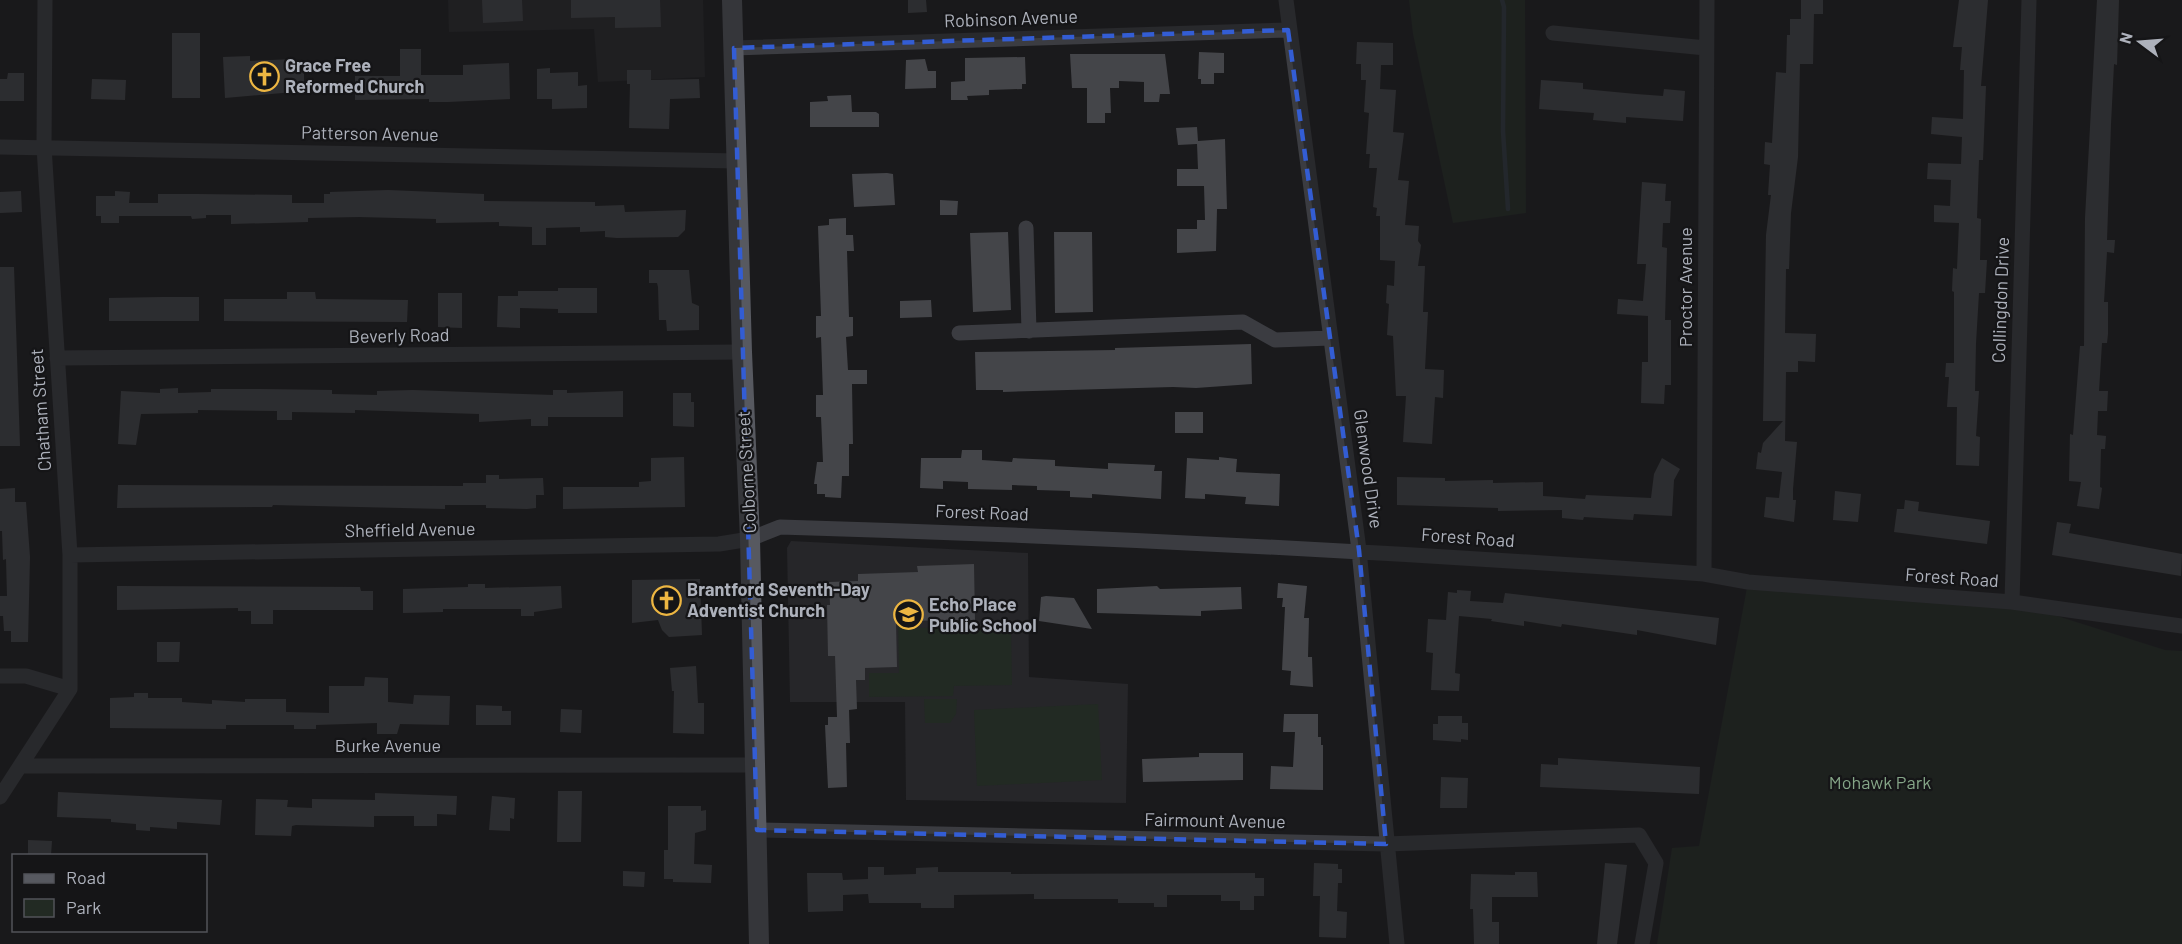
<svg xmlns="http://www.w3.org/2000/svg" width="2182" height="944" font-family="Barlow,sans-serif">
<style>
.built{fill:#262629}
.green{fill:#222a23}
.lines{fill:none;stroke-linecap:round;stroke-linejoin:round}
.stream{stroke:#303940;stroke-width:4.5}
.building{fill:#444549}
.minor{stroke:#3b3c41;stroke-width:15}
.major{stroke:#575960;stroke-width:20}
.marked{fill:none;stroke:#335dd4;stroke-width:4.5;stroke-dasharray:12 8;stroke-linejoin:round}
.labels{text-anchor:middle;stroke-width:4.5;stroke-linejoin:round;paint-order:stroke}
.street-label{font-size:18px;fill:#adb1bb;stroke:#151517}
.poi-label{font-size:18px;font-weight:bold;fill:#adb1bb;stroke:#151517;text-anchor:start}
.park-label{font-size:18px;fill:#85a587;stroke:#151517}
</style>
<rect width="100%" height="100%" fill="#1a1a1c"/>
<path class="built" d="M448 0H703L705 77 598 82 594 29 449 32Z
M791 541 1028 553 1029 677 1128 684 1126 803 906 800 905 702H790L787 548Z"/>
<path class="green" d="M1409 0H1525L1526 213 1453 223 1413 34Z
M1748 582 2013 602 2165 650 2182 651V944H1657L1672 848 1699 846Z
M898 613H907L908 628 1011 627 1012 685 954 686 953 696 869 697V673H899Z
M924 699H957L956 714 950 723H925Z
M1098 704 1102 780 977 786 974 710Z"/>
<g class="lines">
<path class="stream" d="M1502 0 1504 7 1503 131 1508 209"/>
</g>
<path class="building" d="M482 0H522L523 21 483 23Z
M571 0H660L661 27 615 28V17L571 18Z
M908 0H926L927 12 908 13Z
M1801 0H1823V14H1814L1813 64H1800L1798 157 1791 213 1789 269H1786L1785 333 1816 334 1815 362 1798 361V372H1786L1785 441 1797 442 1793 489V500H1796L1794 522 1764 517 1766 497 1779 498 1782 472 1756 469 1758 452 1761 453 1763 443 1783 421H1763L1766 235 1771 195H1768L1770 165 1764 164 1765 142 1772 143 1776 72 1786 73 1787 35H1790V19H1801Z
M1959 0H1988L1981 86H1986L1983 160H1979L1977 218 1981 219 1980 260H1987L1985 293H1979L1976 343 1975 391H1979L1976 436 1980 437 1979 466 1956 465 1957 407H1947L1949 377H1945L1946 363H1954V292L1952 291 1953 268 1957 269 1959 223 1934 222V205L1950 206 1951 180 1927 179 1928 163 1961 164 1962 137 1931 134 1932 117 1963 119 1964 70H1960L1962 47H1953Z
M2097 0H2119L2117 65 2114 64 2111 124 2107 240H2115L2114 253 2107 252 2104 302H2108V334L2107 343H2102L2099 391H2108L2107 411H2098L2097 435 2106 436 2105 449H2101L2100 487 2102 488 2099 509 2077 506 2081 482 2069 481 2070 434 2073 435 2080 346H2084L2085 218Z
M172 33H200V98H172Z
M1357 42 1393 43V65H1381L1380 89 1396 90 1393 132 1404 133 1398 180 1409 181 1405 225 1419 226 1418 241 1421 245 1418 266H1425L1423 312H1428L1425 369 1444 370 1443 398 1435 397 1432 444 1403 442 1406 396H1396L1393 336 1387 335 1389 304 1386 303 1387 285 1394 286 1395 261 1380 260V216H1376L1377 208 1373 207 1377 168H1369L1370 154H1366L1369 113 1364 112 1366 80H1361V64H1356Z
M400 49H421V75H463V65L509 63 510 99 448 102H429V99L355 100V76H400Z
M1199 52 1224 53V73H1214V84H1201V79H1198Z
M1070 54H1165L1170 94H1160L1159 102H1144V82L1119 81V88H1110L1111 113H1105V123H1087V88H1072Z
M250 56V61L293 59V68H304V83H294V92L225 98 223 57Z
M1025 57 1026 84H1022V89L989 90V95L967 96 968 100H951V82L965 81V58Z
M925 59 928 71H936V88L905 89 906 60Z
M550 68V73L578 72V86L587 85V108L552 109V99H537V69Z
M627 70H651V80L699 79 700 98 670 99 669 129 629 128 630 84H627Z
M8 73H24V101H0V79H7Z
M92 79 126 80 125 100 91 99Z
M1541 80 1583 83V89L1636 94 1663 96 1664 89 1685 91 1683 121 1626 117V123L1593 120 1594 113 1539 109Z
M851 95 852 112H876L879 114V127H810V102L828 101 827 96Z
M1197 127 1198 141 1225 139 1227 209H1217L1216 251 1177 253V229H1197V220H1205L1204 186H1177V169H1198L1197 144 1178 145 1176 128Z
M887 173 893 174 895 205 854 207 852 174Z
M1642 182 1666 184 1665 201H1671L1670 223H1663L1662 247 1667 248 1665 320H1671V385H1665L1664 404 1641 403 1642 362H1648V316L1617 314 1618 299 1643 301 1646 264H1637Z
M388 190 484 194V201L595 202V206L624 205 625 212 686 210 685 230 678 237 617 238 605 237V231L580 232V227L546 228V245H532V227L499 226V222L436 223V219L359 217 308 218V222L231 224V215H206V218L192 219 191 216H119V223H101V216H96V196H115V191L130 192 129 203H158V194H196L292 195V203H324V194H330V192Z
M21 191 22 212 0 213V192Z
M940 200 958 201 957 215H940Z
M846 218V235H853L854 251H847L849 317H853V336L846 337 848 370H867V384H852L853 444H849V476H842L841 498 825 497V494H817V484H814L817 462H823L821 417H816V395H823L821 337 816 338V316H821L818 226 829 225V219Z
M1008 232 1011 310 973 312 970 233Z
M1054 232H1092L1093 312 1055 313Z
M0 267H14L20 446H0Z
M649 270H689L692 303 699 306V330L667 331 666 320H659L658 287 657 283H649Z
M558 288H597V313H558V309L520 308V328L497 327 498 296H518V291H558Z
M287 292H315L316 299 408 300 407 322 224 321V299H287Z
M438 293H462V328L438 327Z
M162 297H199V321H109V298Z
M931 300 932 317 900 318V301Z
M1251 344 1252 384 1196 388 1173 387 1003 392V390H976L975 352 1115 350V348Z
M178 388V393L211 392V389H261L332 390V394L377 395V391L413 390 553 395V390H567V393L623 391V417H548V426H531V419L479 422V414L355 410V413L292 412V420H277V411L198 410V413L141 414 136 445 118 444 121 391 160 393V389Z
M673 393H691V402H694V427L673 426Z
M1175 412H1203V433H1175Z
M962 450H982V460L1012 462 1013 458 1055 460V466L1108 469V463L1155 465 1154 471H1162L1161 499 1092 494V498L1070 497V491L1037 490V486L1012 485V490L968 489V482L943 481V489L920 488 921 458H961Z
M684 457 685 507 563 509V487H639V482L651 481V458Z
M1219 457 1237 459 1236 472 1280 474 1279 506 1245 504 1246 497 1205 494V499L1185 498 1187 458 1219 460Z
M1662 458 1680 469 1674 480 1672 516 1634 514 1633 520 1584 517 1583 520 1562 518V510L1498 511V508L1397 505V477L1445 478V481L1493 480V483L1543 482V496L1585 499 1586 495 1651 498 1654 474Z
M486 475H499V479L543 478 544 495H536V508L527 509 486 508V505H445V509L273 505 272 507 117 508 118 485 463 486V483H486Z
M15 488V502H26L30 557 28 642H11V631H4L3 616H0V596H7L6 559 3 560 2 531H0V489Z
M1835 491 1861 494 1858 522 1833 520Z
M1905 500 1919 502 1918 511 1990 521 1987 544 1894 532 1897 509H1904Z
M2057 522 2071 524 2069 533 2182 554 2181 576 2052 555Z
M974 564 975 620 896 621 897 667 865 668V680H856L857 709 849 710 850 743H846L847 787 828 788 825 725H828V717H837L835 656H828L827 605H830L829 582 858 581V574L918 572 917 566Z
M700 579 702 635 669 637 662 630 658 620 632 623V580Z
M1278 583 1307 586 1304 618H1309L1308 657H1312L1313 687 1290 685 1291 671 1282 670 1285 607H1282L1283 598H1277Z
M468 584H485V588L561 586 562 608 534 612V616H521V609H443V612L403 613V589L468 587Z
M117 586 360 587 361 591H373V610H273V624H251V611H238V608L117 610Z
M1157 586 1160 589 1241 587 1242 609 1201 611V616L1097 613V589Z
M1457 590 1471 591 1470 601 1503 603 1505 593 1719 618 1716 645 1637 630V635L1562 624 1561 627 1524 621V626L1491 621 1492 619 1459 616 1455 673 1460 674 1459 691 1431 690 1433 653 1426 652 1428 619 1446 620 1448 592 1457 593Z
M1046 596 1074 598 1092 629 1039 621 1041 597Z
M157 642H180L179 662H157Z
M696 666 698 703H704V734L673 733 674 691H672L670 668Z
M365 677 388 678V702L413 704 414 695 450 696 449 725 400 724 397 734H377V723L316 725V729H294V725H226V729L110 728V698L134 697V693H148V698H182V702L212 704V700L245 702V699H286V712L329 713V686H364Z
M476 705 502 706V711H511V725H476Z
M561 709 582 710 581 733 560 732Z
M1284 714H1318V737H1321V745H1323V790L1270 789 1271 766 1293 767 1295 732H1283Z
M1438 716H1462V723H1468V740L1461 739V742L1433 740V724H1438Z
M1199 753H1243V780L1143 782 1142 759 1199 757Z
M1558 758 1700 767 1699 794 1540 787 1541 764 1558 765Z
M1441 777 1468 778 1467 808H1440Z
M558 791H582L581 842H557Z
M58 792 222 800 220 825 177 822V829L150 827V831L136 830V824L111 822V819L57 817Z
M375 793 457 796 456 815 437 814V826H414V816H374V827L296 825 292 826 291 836 255 835 256 799 288 800 287 807 312 808V799L375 800Z
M492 796 515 798 514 819 510 818V831L489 830Z
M668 806H701V811L706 810V830L695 833 694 864 712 865 711 883 673 882V879H664V850H668Z
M28 840 52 841 51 855H28Z
M1314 863 1338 864V869H1342V883H1338L1337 911 1347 912 1346 938 1319 937 1320 896H1313Z
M1605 863 1627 865 1617 944H1597Z
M868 867H884V875L916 874V868L938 867V872H1011V874L1255 873V878H1264V896H1254V910H1240V901H1221V895H1167V907H1154V903H1118V899H1034V894L954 895V908H921V903H869L868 894 843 895V911L808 912 807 873H842L843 880 868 879Z
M623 871 645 872 644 887 623 886Z
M1515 872H1537L1538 897H1492V922H1499V944H1474L1473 909H1470L1471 874 1515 875Z"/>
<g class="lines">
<path class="minor" d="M1286 0 1359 550 1397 944
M1553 33 1706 48
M734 48 1288 30
M0 147 738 161
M1026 228 1029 331
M959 333 1243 322 1275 340 1331 338
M57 358 742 352
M70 555 719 544 750 539 780 527C1088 536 1396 552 1704 574L1748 582 2012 602 2182 626
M1704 574 1707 0
M2012 602 2029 0
M0 676H26L70 689
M22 766 754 765
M0 797 70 689V555L44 147 45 0
M757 830 1386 844 1639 835 1656 863 1642 944"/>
<path class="major" d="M732 0 742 352 750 539 759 944"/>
</g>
<path d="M0 0H2182V944H0ZM1288 30 1359 550 1386 844 757 830 734 48Z" fill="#1a1a1c" fill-opacity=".55" fill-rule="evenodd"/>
<path class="marked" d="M1288 30 1359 550 1386 844 757 830 734 48Z"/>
<defs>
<symbol id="church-ring" viewBox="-11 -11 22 22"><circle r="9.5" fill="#151517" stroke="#edb642" stroke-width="1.5"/><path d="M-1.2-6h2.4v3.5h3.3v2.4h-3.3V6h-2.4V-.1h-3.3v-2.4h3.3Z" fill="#edb642"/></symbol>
<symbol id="school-ring" viewBox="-11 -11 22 22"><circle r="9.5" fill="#151517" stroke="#edb642" stroke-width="1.5"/><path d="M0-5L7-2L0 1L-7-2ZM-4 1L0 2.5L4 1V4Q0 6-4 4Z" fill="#edb642"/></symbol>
</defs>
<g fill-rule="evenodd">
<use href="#church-ring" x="248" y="60" width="33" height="33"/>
<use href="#church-ring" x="650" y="584" width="33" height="33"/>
<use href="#school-ring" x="892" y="598" width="33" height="33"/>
</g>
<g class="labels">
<g class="street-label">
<text transform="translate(1011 19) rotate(-2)" y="6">Robinson Avenue</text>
<text transform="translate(370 134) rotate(1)" y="6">Patterson Avenue</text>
<text transform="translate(1686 287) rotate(-90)" y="6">Proctor Avenue</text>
<text transform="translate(2001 300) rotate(-88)" y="6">Collingdon Drive</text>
<text transform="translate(399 336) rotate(-1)" y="6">Beverly Road</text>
<text transform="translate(41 410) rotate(-94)" y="6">Chatham Street</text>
<text transform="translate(1368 469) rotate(82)" y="6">Glenwood Drive</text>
<text transform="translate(747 472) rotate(-93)" y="6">Colborne Street</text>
<text transform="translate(982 513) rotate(2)" y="6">Forest Road</text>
<text transform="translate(410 530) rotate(-1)" y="6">Sheffield Avenue</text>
<text transform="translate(1468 538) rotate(4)" y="6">Forest Road</text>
<text transform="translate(1952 578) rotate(4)" y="6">Forest Road</text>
<text x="388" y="752">Burke Avenue</text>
<text transform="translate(1215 821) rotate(1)" y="6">Fairmount Avenue</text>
</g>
<g class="poi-label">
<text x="285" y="72">Grace Free<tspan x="285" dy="21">Reformed Church</tspan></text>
<text x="687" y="596">Brantford Seventh-Day<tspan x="687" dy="21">Adventist Church</tspan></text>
<text x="929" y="611">Echo Place<tspan x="929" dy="21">Public School</tspan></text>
</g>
<g class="park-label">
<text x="1880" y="789">Mohawk Park</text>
</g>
</g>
<rect x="12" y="854" width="195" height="78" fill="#151517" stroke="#525359" stroke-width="1.5"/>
<rect x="24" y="874" width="30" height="9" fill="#575960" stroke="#525359" stroke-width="1.5"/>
<text x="66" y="884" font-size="18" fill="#adb1bb">Road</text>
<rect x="24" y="899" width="30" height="18" fill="#222a23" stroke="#525359" stroke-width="1.5"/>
<text x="66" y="914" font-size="18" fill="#adb1bb">Park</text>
<g transform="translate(2140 42) rotate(286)" stroke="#151517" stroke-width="4.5" paint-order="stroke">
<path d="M0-4.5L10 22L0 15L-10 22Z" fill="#adb1bb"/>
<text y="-9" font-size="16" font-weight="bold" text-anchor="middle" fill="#adb1bb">N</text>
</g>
</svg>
